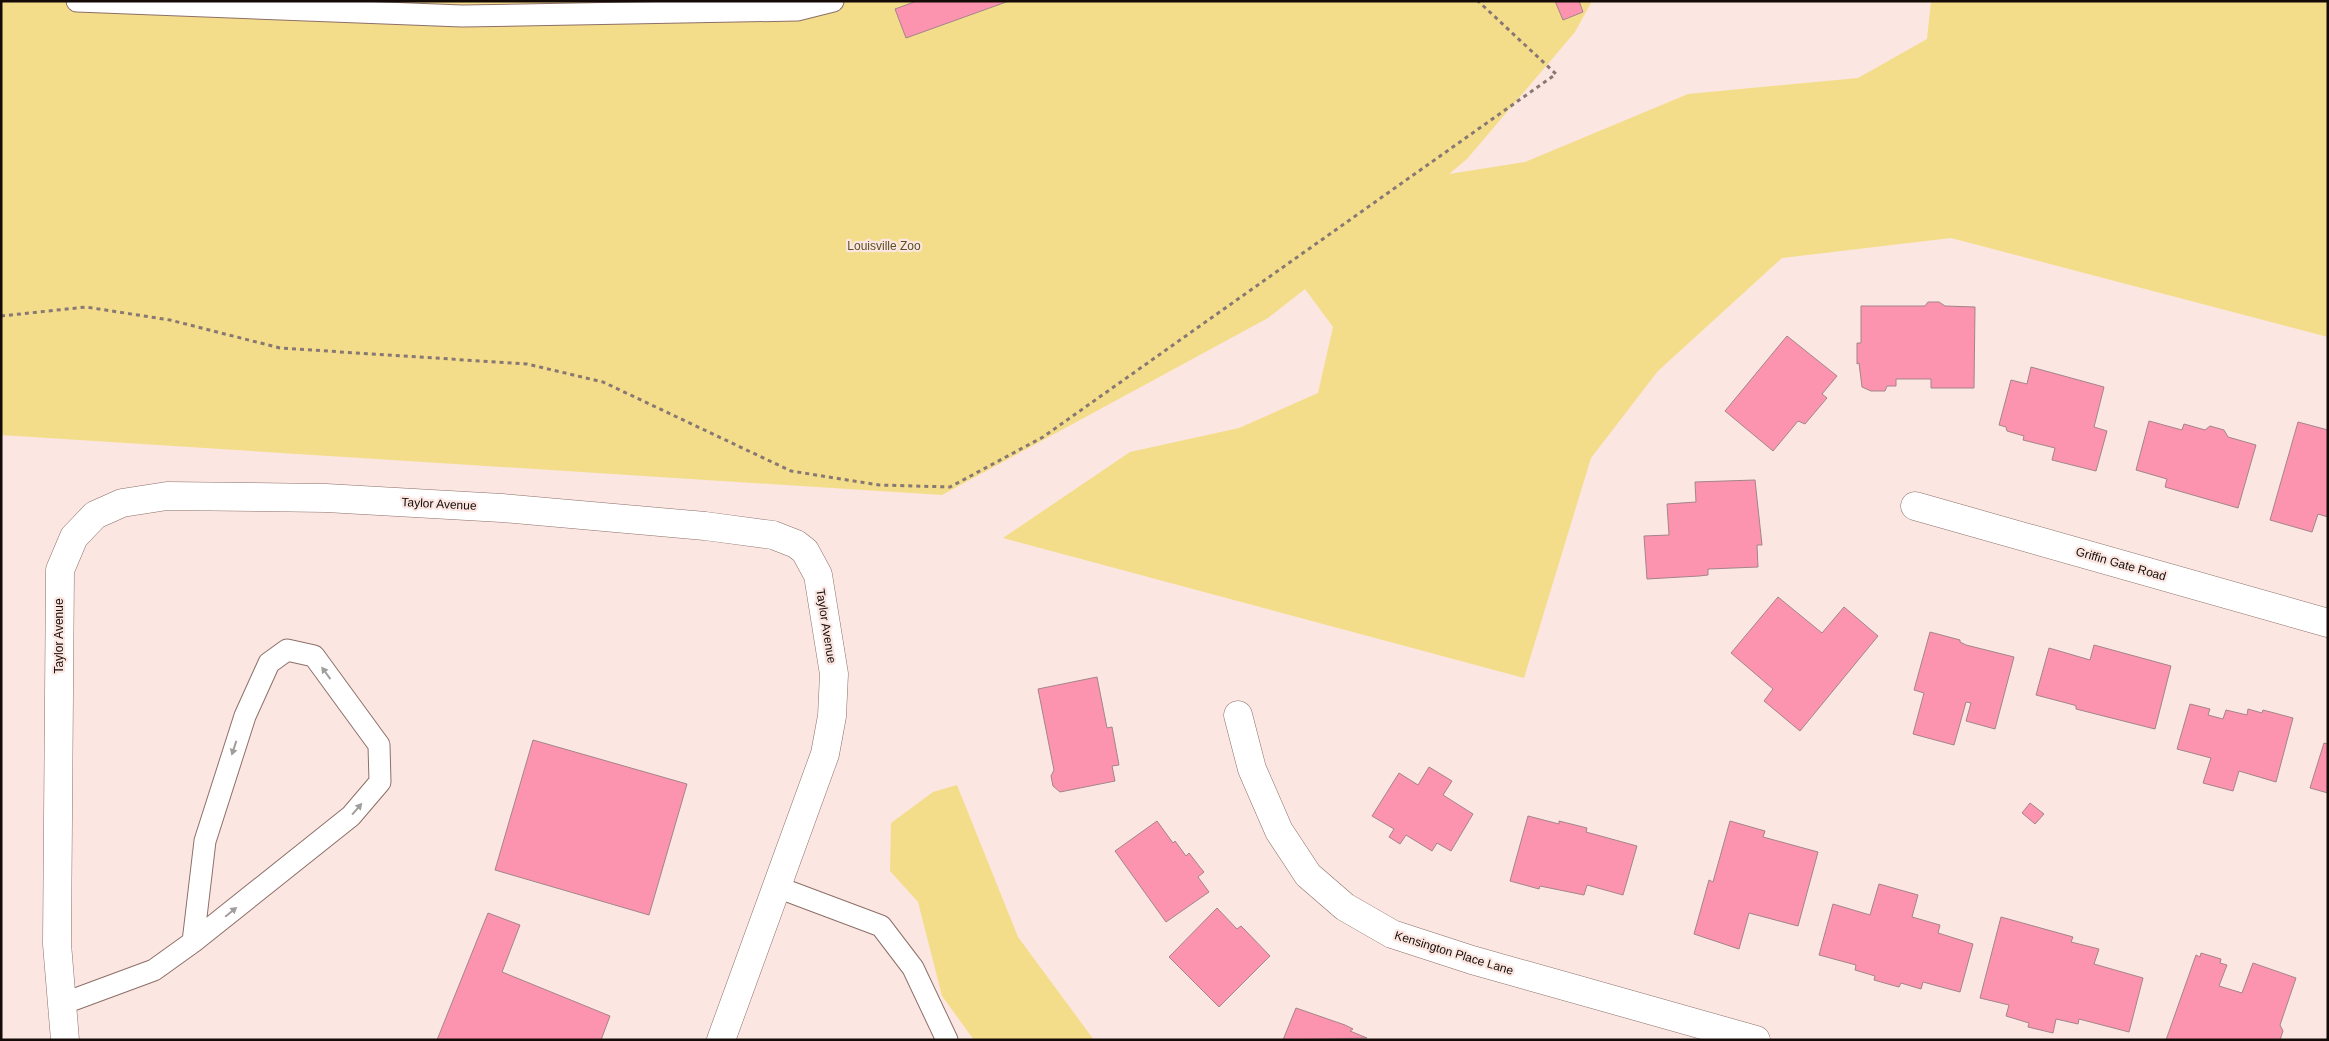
<svg xmlns="http://www.w3.org/2000/svg" width="2329" height="1041" font-family="Helvetica,sans-serif">
<style>
.green{fill:#f4dd8a}
.building{fill:#fd94af;stroke:#a3848a}
.lines{fill:none;stroke-linecap:round;stroke-linejoin:round}
.lane-casing{stroke:#8d6f68;stroke-width:23}
.street-casing{stroke:#8d6f68;stroke-width:29}
.path{stroke:#887874;stroke-width:3;stroke-dasharray:4 4;stroke-linecap:butt}
.lane{stroke:#fff;stroke-width:21}
.street{stroke:#fff;stroke-width:28}
.oneway{fill:#a19d9c}
.labels{text-anchor:middle;stroke-width:4.5;stroke-linejoin:round;paint-order:stroke}
.park-label{font-size:12px;fill:#5c5024;stroke:#fbe6e1}
.street-label{font-size:12px;fill:#140a07;stroke:#fbe6e1}
</style>
<rect width="100%" height="100%" fill="#fbe6e1"/>
<path class="green" d="M1 1H1592L1575 32 1467 159 1449 174 1525 162 1688 94 1858 78 1927 39 1931 1H2328V337L1951 238 1782 258 1658 371 1591 458 1524 678 1003 538 1130 452 1239 428 1318 393 1333 327 1305 289 1268 318 942 495 1 435Z
M957 785 1018 937 1094 1040H974L942 996 918 902 890 871 891 823 933 792Z"/>
<path class="building" d="M917 1H1009L906 38 895 9Z
M1555 1H1579L1583 12 1563 20Z
M1928 302H1939L1945 306 1975 307 1974 388H1931V379H1896V386H1887L1885 391H1871L1862 387 1859 363 1857 364V343H1861V306H1925Z
M1787 336 1837 376 1822 394 1827 398 1805 424 1798 421 1773 451 1725 411Z
M2031 367 2104 387 2094 427 2107 431 2096 471 2052 460 2055 448 2023 440 2024 436 2007 431 2006 427 1999 425 2011 380 2027 384Z
M2149 421 2182 430 2184 424 2205 430 2210 426 2224 430 2228 437 2256 445 2238 508 2165 487 2167 479 2136 470Z
M2298 422 2328 430V517L2318 514 2312 532 2270 520Z
M1755 480 1762 545H1757L1758 567 1708 569V575L1699 576 1647 579 1644 536 1669 535 1667 504 1696 502 1695 482Z
M1778 597 1822 633 1844 607 1878 636 1800 731 1764 701 1773 689 1731 653Z
M1930 632 1960 640V642L1966 645 2014 657 1995 729 1966 721 1971 703 1966 702 1954 745 1913 734 1924 693 1914 690Z
M2094 645 2171 666 2155 729 2076 709V706L2074 705 2036 695 2049 648 2090 660Z
M1097 677 1107 728 1112 727 1119 765 1112 766 1115 781 1060 792 1053 786 1051 776 1054 770 1038 689Z
M2190 704 2210 709 2208 715 2223 719 2226 710 2247 715 2248 709 2262 713 2263 710 2293 718 2276 782 2239 771 2233 791 2203 783 2211 758 2177 749Z
M533 740 687 784 649 915 495 870Z
M2324 743 2328 744V793L2310 788Z
M1429 767 1452 781 1443 795 1473 814 1451 851 1437 843 1432 851 1406 835 1400 844 1389 837 1394 829 1372 816 1399 773 1418 785Z
M2030 803 2044 814 2035 824 2022 813Z
M1528 816 1559 824V821L1587 828 1586 832 1637 846 1623 895 1587 885 1584 895 1540 886 1539 889 1510 881Z
M1157 821 1173 843 1175 841 1186 856 1189 853 1199 866 1204 872 1198 877 1209 892 1166 922 1115 851Z
M1730 821 1765 831 1763 837 1818 852 1798 926 1749 913 1739 949 1694 934 1709 880 1713 882Z
M1879 884 1918 895 1912 917 1940 925 1938 933 1973 944 1960 992 1923 982 1921 989 1901 983 1899 987 1888 984 1874 980 1875 976 1855 970 1856 965 1819 955 1833 904 1870 915Z
M1217 908 1237 929 1241 926 1244 929 1270 956 1219 1007 1169 957Z
M488 913 520 925 502 972 610 1016 601 1040H437Z
M2001 917 2073 937 2071 942 2099 949 2094 964 2143 978 2129 1032 2079 1019 2078 1024 2056 1019 2053 1033 2028 1027 2029 1023 2006 1016 2009 1005 1980 998Z
M2201 953 2221 959 2220 963 2227 965 2219 986 2242 993 2253 963 2296 978 2280 1025 2283 1031 2280 1040H2166L2196 955 2200 957Z
M1296 1008 1345 1025 1353 1029 1350 1031 1367 1038 1283 1040Z"/>
<g class="lines">
<defs>
<path id="lane" d="M77 1 462 16 797 10 833 1
M777 887 881 926 913 968 947 1040
M62 1004 154 970 193 942 351 816 380 782 379 745 314 656 287 650 269 663 245 716 205 841 193 942"/>
<path id="street" d="M1915 506 2328 623
M1238 715 1252 769 1279 831 1308 875 1345 907 1392 934 1472 960 1756 1040
M65 1040 57 944 60 570 74 537 95 515 122 503 167 496 326 498 502 508 705 526 773 535 796 544 805 551 818 575 834 674 832 716 825 754 721 1040"/>
</defs>
<use href="#lane" class="lane-casing"/>
<use href="#street" class="street-casing"/>
<path class="path" d="M1 316 86 307 170 320 280 348 527 364 603 382 791 471 879 485 950 487 1043 437 1556 74 1478 1"/>
<use href="#lane" class="lane"/>
<use href="#street" class="street"/>
</g>
<defs><path id="oneway-solid" d="M-6-.8H1V-3.2L6.5 0L1 3.2V.8H-6Z" transform="scale(1.25)"/></defs>
<g class="oneway">
<use href="#oneway-solid" transform="translate(326 673) rotate(-126)"/>
<use href="#oneway-solid" transform="translate(234 748) rotate(108)"/>
<use href="#oneway-solid" transform="translate(357 809) rotate(-49)"/>
<use href="#oneway-solid" transform="translate(231 912) rotate(-39)"/>
</g>
<g class="labels">
<g class="park-label">
<text x="884" y="250">Louisville Zoo</text>
</g>
<g class="street-label">
<text transform="translate(439 504) rotate(3)" y="4">Taylor Avenue</text>
<text transform="translate(2121 564) rotate(16)" y="4">Griffin Gate Road</text>
<text transform="translate(826 626) rotate(81)" y="4">Taylor Avenue</text>
<text transform="translate(59 636) rotate(-90)" y="4">Taylor Avenue</text>
<text transform="translate(1454 953) rotate(17)" y="4">Kensington Place Lane</text>
</g>
</g>
<rect width="2329" height="1041" fill="none" stroke="#140a07" stroke-width="5"/>
</svg>
